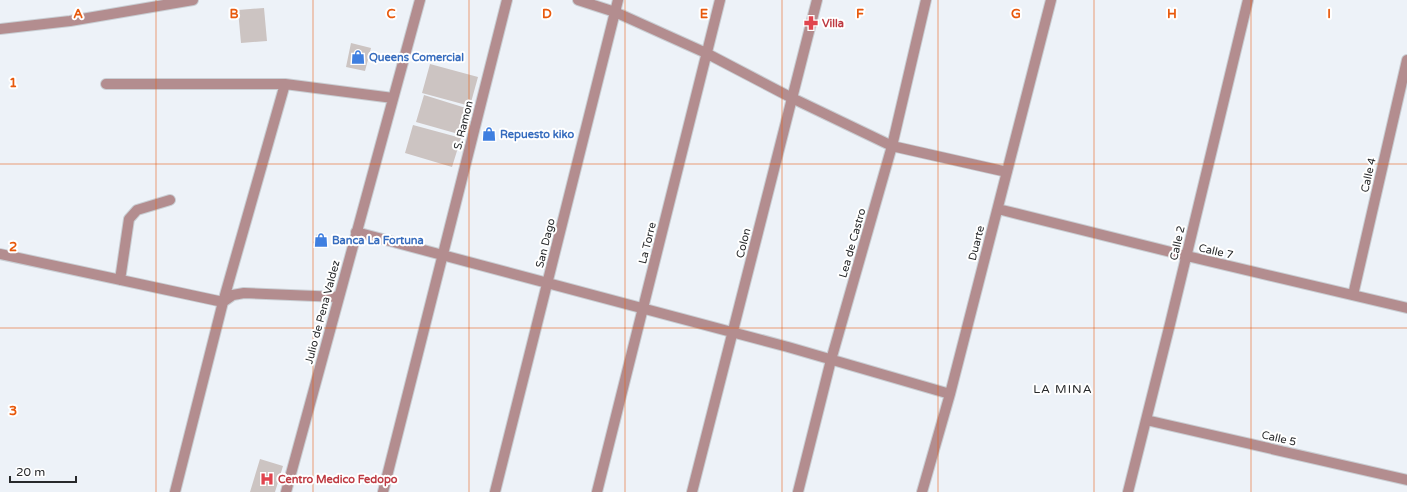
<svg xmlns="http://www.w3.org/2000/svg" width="1407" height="492" font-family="'Varela Round',sans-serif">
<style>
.building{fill:#ccc4c2}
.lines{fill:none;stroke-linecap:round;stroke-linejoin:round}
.minor-casing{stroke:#c9ced3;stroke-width:12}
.minor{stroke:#b38d8f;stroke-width:10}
.grid{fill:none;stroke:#e8590c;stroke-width:1;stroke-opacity:0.55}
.labels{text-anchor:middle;stroke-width:4;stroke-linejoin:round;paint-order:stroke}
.health-label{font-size:11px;font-weight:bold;fill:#be3a42;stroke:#fff;text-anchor:start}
.shop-label{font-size:11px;font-weight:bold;fill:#366cbe;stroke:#fff;text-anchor:start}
.street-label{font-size:11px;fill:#27292b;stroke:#fff}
.neighbourhood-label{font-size:12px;letter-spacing:1px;fill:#27292b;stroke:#fff}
.grid-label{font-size:13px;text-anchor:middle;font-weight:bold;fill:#e8590c;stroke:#fff;stroke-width:4;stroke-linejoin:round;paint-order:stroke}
</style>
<rect width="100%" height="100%" fill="#edf2f8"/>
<path class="building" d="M264 8 267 41 241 43 238 10Z
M351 43 371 48 365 71 346 67Z
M430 64 478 77 470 106 422 93Z
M424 95 469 109 462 135 416 122Z
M413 125 461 138 452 167 405 153Z
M317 234 328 238 324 247 313 243Z
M260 459 283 466 275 492H250Z"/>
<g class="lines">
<defs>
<path id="minor" d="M578 0 615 12 706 53 792 98 892 146 1007 172
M0 29 70 21 193 0
M106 84H285L393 98
M998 209 1187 256 1407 308
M356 232 788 347 950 394
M0 254 223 302 233 295 244 293 339 297
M120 280 129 219 137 210 170 200
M1353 295 1407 60
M1146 420 1407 480
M175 492 223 302 285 84
M286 492 420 0
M383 492 507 0
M495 492 618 0
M597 492 720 0
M692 492 817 0
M798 492 831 360 892 146 926 0
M922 492 950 394 1051 0
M1128 492 1170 324 1248 0"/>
</defs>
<use href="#minor" class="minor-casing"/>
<use href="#minor" class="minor"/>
</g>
<path class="grid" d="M156 0V492M313 0V492M469 0V492M625 0V492M782 0V492M938 0V492M1094 0V492M1251 0V492M0 164H1407M0 328H1407"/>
<defs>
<symbol id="pharmacy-bare" viewBox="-9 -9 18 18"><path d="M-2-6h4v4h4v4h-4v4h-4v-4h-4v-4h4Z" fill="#e0444e" stroke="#fff" stroke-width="2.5" paint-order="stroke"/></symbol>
<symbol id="shop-bare" viewBox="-9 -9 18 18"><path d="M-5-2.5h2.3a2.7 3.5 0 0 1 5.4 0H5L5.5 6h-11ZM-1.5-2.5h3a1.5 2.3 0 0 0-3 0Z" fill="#3f7fe0" stroke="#fff" stroke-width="2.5" paint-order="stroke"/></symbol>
<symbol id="hospital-bare" viewBox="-9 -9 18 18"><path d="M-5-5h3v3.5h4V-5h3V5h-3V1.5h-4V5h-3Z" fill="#e0444e" stroke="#fff" stroke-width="2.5" paint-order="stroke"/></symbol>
</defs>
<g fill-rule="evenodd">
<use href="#pharmacy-bare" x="801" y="13" width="20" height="20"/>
<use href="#shop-bare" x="348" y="47" width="20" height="20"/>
<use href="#shop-bare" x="479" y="124" width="20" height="20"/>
<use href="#shop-bare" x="311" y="230" width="20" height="20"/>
<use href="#hospital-bare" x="257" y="469" width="20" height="20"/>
</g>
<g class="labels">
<g class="health-label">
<text x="822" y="27">Villa</text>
<text x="278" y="483">Centro Medico Fedopo</text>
</g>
<g class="shop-label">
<text x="369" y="61">Queens Comercial</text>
<text x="500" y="138">Repuesto kiko</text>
<text x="332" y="244">Banca La Fortuna</text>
</g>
<g class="street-label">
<text transform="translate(463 125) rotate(-76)" y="4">S. Ramon</text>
<text transform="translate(1368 175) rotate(-77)" y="4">Calle 4</text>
<text transform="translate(545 243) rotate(-76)" y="4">San Dago</text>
<text transform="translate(647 243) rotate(-76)" y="4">La Torre</text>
<text transform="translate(743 243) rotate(-76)" y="4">Colon</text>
<text transform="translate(852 243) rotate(-74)" y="4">Lea de Castro</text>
<text transform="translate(976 243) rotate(-76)" y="4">Duarte</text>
<text transform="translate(1177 243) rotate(-77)" y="4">Calle 2</text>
<text transform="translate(1216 251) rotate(13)" y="4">Calle 7</text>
<text transform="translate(322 312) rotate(-75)" y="4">Julio de Pena Valdez</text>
<text transform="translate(1279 438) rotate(13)" y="4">Calle 5</text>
</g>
<g class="neighbourhood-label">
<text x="1063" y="393">LA MINA</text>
</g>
</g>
<g class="grid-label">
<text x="78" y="18">A</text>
<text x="234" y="18">B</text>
<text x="391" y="18">C</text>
<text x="547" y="18">D</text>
<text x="704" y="18">E</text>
<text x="860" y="18">F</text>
<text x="1016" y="18">G</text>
<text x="1172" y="18">H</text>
<text x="1329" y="18">I</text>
<text x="13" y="87">1</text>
<text x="13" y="251">2</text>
<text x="13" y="415">3</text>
</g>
<path d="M10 476v6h66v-6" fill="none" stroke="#27292b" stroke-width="2"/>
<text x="16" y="476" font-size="12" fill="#27292b" stroke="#ffffff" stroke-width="3" paint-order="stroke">20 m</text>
</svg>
